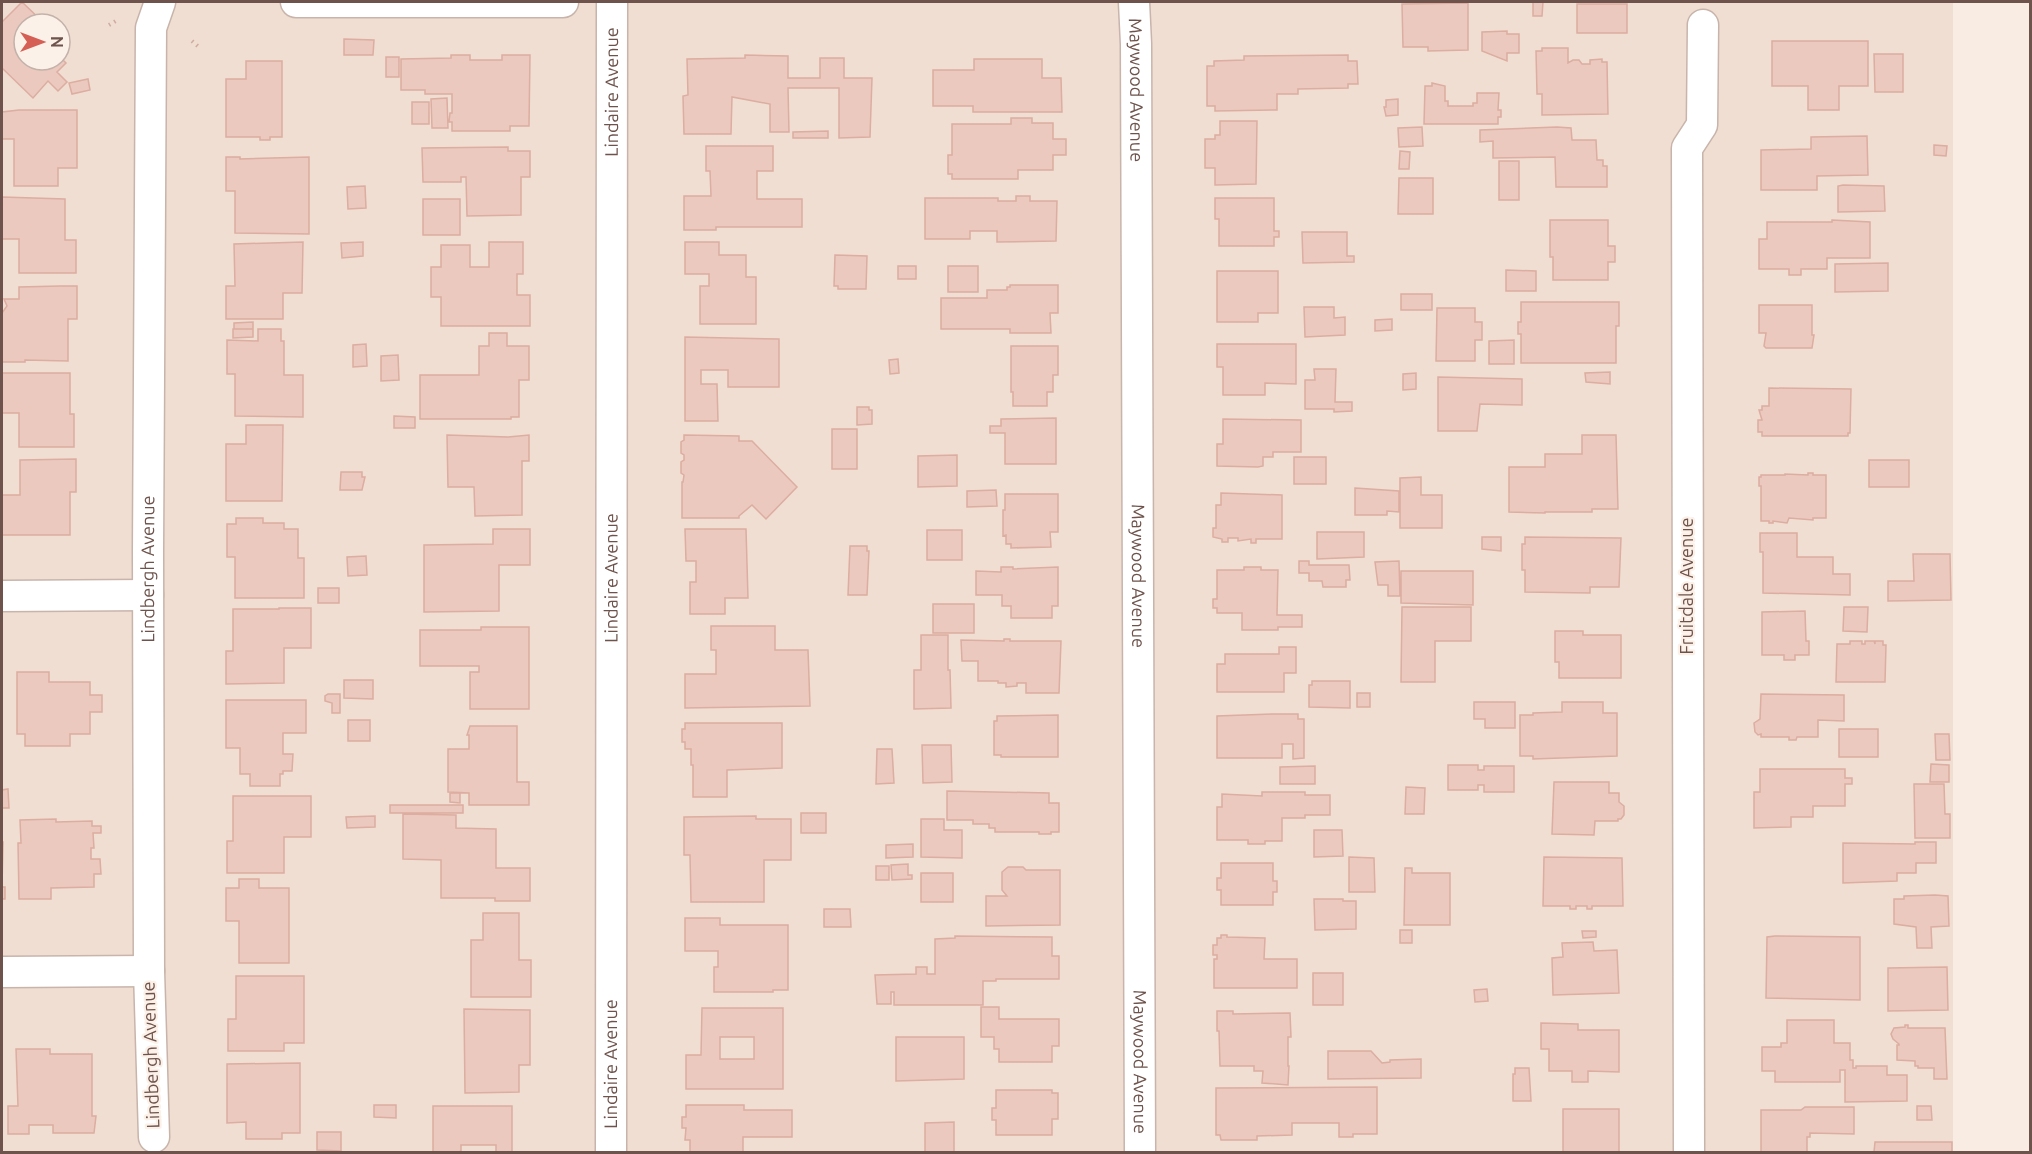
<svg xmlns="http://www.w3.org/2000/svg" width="2032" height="1154" font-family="Ubuntu,sans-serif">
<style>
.residential{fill:#f0ded2;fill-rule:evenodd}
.building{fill:#ebc9be;stroke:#dcada0;stroke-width:1.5;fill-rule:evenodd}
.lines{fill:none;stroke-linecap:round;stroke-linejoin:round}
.street-casing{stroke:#c8b4ab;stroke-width:33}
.path{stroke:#cfaca1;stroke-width:4;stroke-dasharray:1.5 4.5;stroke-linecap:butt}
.street{stroke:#fff;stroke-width:30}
.labels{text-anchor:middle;stroke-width:4.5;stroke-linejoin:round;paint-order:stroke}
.street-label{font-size:18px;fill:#6e534c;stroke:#fcf1e8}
</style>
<rect width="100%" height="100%" fill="#f9ede3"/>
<path class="residential" d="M2 2H1953V1152H2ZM24 24H60V60H24Z"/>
<path class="building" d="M22 2 45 24H24V60H60V57L66 63 57 72 67 82 58 91 48 81 33 98 2 68V22Z
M1533 2H1543L1542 16H1533Z
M1468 3V50L1428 51V47H1403L1402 4Z
M1577 4H1627V33H1577Z
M1507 31V34H1519V53H1507V61L1482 51V32Z
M344 39 374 40 373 55H344Z
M1772 41H1868V86H1839V110H1808V86H1772Z
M1542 48H1568V63L1573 60H1579L1582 64H1590V60L1602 59V62H1607L1608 114 1542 115V94H1537L1536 51H1542Z
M1874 54H1903V92H1875Z
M451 55H470V60H502V55H530L529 126H510V131H452V122H449L450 113H452V94H425V90H401V59L451 58Z
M745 55 788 56V78H820V58H844V78H872L870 137 839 138V88H788L789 132H770V104L732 97 731 134H684L683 96 688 95 687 59 745 58Z
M1348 55V61H1357L1358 84H1348V88L1298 89V94H1277V110L1215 111V106H1207V66H1214V61L1244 60V56Z
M386 57H399V77H386Z
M974 59H1042V78H1061L1062 112H973V106H933V70H974Z
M246 61H282V137H270V140H260V137H226V79H246Z
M88 79 90 90 72 94 69 83Z
M1432 83 1445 86V101H1448V106H1473V103H1477V93H1499L1498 110H1501V117H1498V124H1424L1425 86H1432Z
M447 98 448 128H432L431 99Z
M1398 99V115L1386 116 1384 107H1386V100Z
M412 102H429V124H412Z
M19 110H77V168H58V186H14V139H2V112Z
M1011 118H1032V123H1053V139H1066V155H1053V170H1018V179H952V174H948V155H952V124H1011Z
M1220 121H1257L1256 184 1215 185V168H1205V139H1215V135H1220Z
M1422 127 1423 146 1399 147 1398 128Z
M1557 127 1571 128 1572 140H1596L1597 160H1603V166H1607V187H1556L1555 157 1493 158V141L1480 142V130Z
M828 131V138H793V132Z
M1867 136 1868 175 1817 176V190H1761V150L1811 149V137Z
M1934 145 1947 146 1946 156 1934 155Z
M706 146H773V171H757V199H802V227H716V230H684V196H711L710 171H706Z
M508 147V151H530V177H521V215L467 216 466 177H461V182H423L422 148Z
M1400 151 1410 152 1409 169H1399Z
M226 157H240V159L309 157V234L235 233V191H226Z
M1499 161H1519V200H1499Z
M1399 178H1433V214H1398Z
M1843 185 1884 186 1885 211 1838 212V186Z
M365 186 366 208 348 209 347 187Z
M1016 196H1030V201H1057L1056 241 997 242V231H970V239H925V198H998V201H1016Z
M2 197 65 199V240H76V273H19V239H2Z
M1215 198H1274V231H1279V237H1274V246H1219V219H1215Z
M423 199H460V235H423Z
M1550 220H1608V246H1615V262H1608V280H1553V257H1550Z
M1832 220 1870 222V258H1827V269H1801V275H1789V269H1759V239H1767V222H1832Z
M1302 232H1347V256H1354V262L1303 263Z
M303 242 302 293H283V319H226V286H235L234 244Z
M363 242V256L342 258 341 243Z
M489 242H523V274H517V295H530V326H441V297H431V267H441V245H470V267H489Z
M685 242H719V255H746V277H756V324H700V286H709V274H685Z
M835 255 867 256 866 289H838V286H834Z
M1888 263V291L1835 292V264Z
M898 266H916V279H898Z
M948 266H978V292H948Z
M1506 270 1536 271V291H1506Z
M1217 271H1278V313H1258V322H1217Z
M1010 285H1058V313H1050L1051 333H1010V329H941V298H987V290H1007V287H1010Z
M60 286H77V319H68V361L25 360V362H2V313L7 306 4 299H19V287Z
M1401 294H1432V310H1401Z
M1521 302H1619V326H1616V363H1521V334H1518V322H1521Z
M1759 305H1812V335H1814L1812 348H1766L1764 346 1766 333H1759Z
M1304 307H1334V318L1345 317V335L1305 337Z
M1437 308H1475V322H1482V340H1475V361H1436Z
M1392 319V330L1375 331V320Z
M253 322V329H234V323Z
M233 329H253V337L233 338Z
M258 329H281V341H284V375H303V417L235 416V374H227V340L258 341Z
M489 333H507V346H529V380H519V417H511V419H420V375H479V346H489Z
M685 337 779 339V387H728V370H701V384H717L718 421H685Z
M1514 340V364H1489V341Z
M366 344 367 366 353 367V345Z
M1217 344H1296V384L1265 383V395H1223V367H1217Z
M1011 346H1058V375H1053V392H1047V406H1013V392H1011Z
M398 355 399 380 381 381V356Z
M898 359 899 373 890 374 889 360Z
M1314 369H1336L1335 402H1352V411L1334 412V409H1305V380H1315Z
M1610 372V384L1586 382 1585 373Z
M2 373H70V414H74V447H19V413H2Z
M1416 373V389L1403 390V374Z
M1438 377 1522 379V405L1480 404 1477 431H1438Z
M1769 388 1851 389 1850 433H1848V436H1762V432H1758V420H1762L1759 410H1762V406H1769Z
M857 407H869V410H872V424L857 425Z
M394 416 415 417V428H394Z
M1056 418V464H1005V433H990V426H1001V419Z
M1223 419 1301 420V452H1273V457H1263V466L1258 467 1217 466V444H1223Z
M246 425H283L282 501H226V444H246Z
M832 429H857V469H832Z
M447 435 508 437 529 435V461H522V515L475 516 474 487H448Z
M684 435 739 436V441H752L797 487 766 519 752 505 739 516V518H682V482H683L684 475 681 473V462L684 460V455L681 453V442L684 440Z
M1582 435H1616L1618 509H1592V512H1545V513L1509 512V467H1545V454H1582Z
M957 455V486L918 487V456Z
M1294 457H1326V484H1294Z
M76 459V492H70V535H2V495H20V460Z
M1869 460H1909V487H1869Z
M341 472H362V477H365L362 490H340Z
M1808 473H1813V475H1826V518H1813V520L1789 518 1787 523 1773 521V523H1769V521H1761V486H1759V477H1761V475H1785V474L1808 475Z
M1421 477V495H1442V528H1400V478Z
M1355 488 1399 491V512L1387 511V515H1355Z
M996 490 997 506 967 507V491Z
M1221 493 1282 495V539H1256V543H1251V539L1238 541V538H1228V542H1222V539L1213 537V528H1216V505H1221Z
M1005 494H1058V532H1050L1051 547 1011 548V544H1006V535L1003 536V510H1005Z
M236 518H263V523H284V529H298V558H304V598H235V557H227V524H236Z
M493 529H530V565H499V611L424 612V545L493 544Z
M685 529H746L748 598H725V614H690V582H696V561H686Z
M927 530H962V560H927Z
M1317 532H1364V557L1317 559Z
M1760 533H1797V557H1833V574H1850V595L1763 593V552H1760Z
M1482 537H1501V551L1482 549Z
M1525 537 1621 538 1619 587H1590V593L1525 592V570H1522V544H1525Z
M850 546H867V551H869L867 595H848Z
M1913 554H1950L1951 600 1888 601V581H1914Z
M366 556 367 575 348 576 347 557Z
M1299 561H1309V565H1349L1350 580H1346V587H1323L1322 581H1309V573H1299Z
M1399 561 1400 596H1388V585H1378L1375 562Z
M1001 567H1013V569L1058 567V606H1052V618H1011V606H1002V595H976V571L1001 572Z
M1244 567H1261V570H1278L1277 615H1302V627H1278V630H1242V613H1217V608H1213V599H1217V570H1244Z
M1401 571H1473V605L1401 603Z
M318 588H339V603H318Z
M933 604H974V633H933Z
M1402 607H1471V641H1435V682H1401Z
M1844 607H1868L1867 632 1843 631Z
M279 608H311V648H284V683L226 684V651H233V609H279Z
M1805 611 1806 641H1809V655H1795V660H1784V655H1762V612Z
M711 626H775V650H808L810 706 685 708V674H716V650H711Z
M481 627H529V709H470V672H479V666H420V630H481Z
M1555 631H1583V635H1621V678H1559V662H1555Z
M921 635H948V670H950L951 708 914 709V670H921Z
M1004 639H1010V641H1061L1059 693H1026V683H1017V686L1006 687V683H998V681H978V661H962L961 640 1004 641Z
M1850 641H1862V644H1865V641H1874L1875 644V641H1883V645H1886L1885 682H1836L1837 644H1850Z
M1279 647H1296V673H1284V692H1217V664H1225V654H1279Z
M17 672H49V682H90V695H102V712H90V734H70V746H25V734H17Z
M344 680H373V699L344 698Z
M1312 681H1350V708L1309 707V685H1312Z
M1357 693H1370V707H1357Z
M328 694H340V713H332V703L325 701V696Z
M1761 694 1844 695V721L1818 720V737H1797L1796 740H1789V737H1761V734L1758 735 1755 732 1754 723 1760 719Z
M226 700H306V733H283V754H293L292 771H283V774H280V786H250V774H240V748H226Z
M1474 702H1515V728H1485V719H1474Z
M1562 702H1603V713H1617V756L1533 759V756H1520V715H1533V713L1562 712Z
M1272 714H1298V719H1304V758L1293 759V744H1282V758H1217V716Z
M1058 715V757H1001V755H994V721H997V716Z
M348 720H370V741H348Z
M685 723H782V768L727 770V797H693V765H691V749H685V742H682V729H685Z
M470 726H517V782H529V805H469V793L448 792V749H469V735H467Z
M1839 729H1878V757H1839Z
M1935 734H1949L1950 760H1936Z
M922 745H951L952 782 923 783Z
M877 749H892L894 783 876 784Z
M1931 764 1949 765V782H1930Z
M1448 765H1478V770H1484V766H1514V792H1484V785H1478V790H1448Z
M1315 766V784H1280V767Z
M1760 769H1845V778H1852V784H1845V806H1813V817H1791V827L1754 828V792H1760Z
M1554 782H1609V793H1619V802L1624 806V815L1621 819H1618V821H1595L1594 835 1552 834Z
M1914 784H1944L1945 814H1950V838H1915Z
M1406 787 1425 788 1424 814H1405Z
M8 789 9 808H2V790Z
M947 791 1049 793V803H1059V832H1051V834H1039V832H995V828H989V824H973V820H947Z
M1262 792H1305V795H1330V815H1305V818H1282V841H1265V844H1248V840H1217V807H1222V794L1262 796Z
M450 793H460V803L450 802Z
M233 796H311V837H284V873H227V841H233Z
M390 805H463V813H390Z
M801 813H826V833H801Z
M403 814 456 815V828L496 829V868H530V901H495V898H441V860L403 859Z
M375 816V827L347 828 346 817Z
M756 816V819H791V860H764V902H691L690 855H684V817Z
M56 819V822L92 821V826H101V833H93L94 848H91V859H100L101 874H94V887L51 888V899H19L18 843H21L20 820Z
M921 819H944V830H962V858L921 857Z
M1314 830H1342L1343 856 1314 857Z
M2 842H3L2 887H5V899H2Z
M1915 842H1936V863H1916V873H1897V881L1843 883V843L1915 844Z
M913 844V857L886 858V845Z
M1349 857 1374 858 1375 892H1349Z
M1544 857 1622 858 1623 906H1592V909H1587V906H1576V909H1570V906H1543Z
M1221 863H1273V881H1277V892H1273V905H1221V890H1217V878H1221Z
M908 864V875H912V879L892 880 891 865Z
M876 866H889V880H876Z
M1008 867H1023L1026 870H1060V925L986 926V896H1007L1002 890V872Z
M1405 868H1412V873H1450V925H1404Z
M921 873H953V902H921Z
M239 879H259V888H289V963H239V921H226V888H239Z
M1935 895 1948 896 1949 926 1931 927 1932 948H1917L1916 927 1894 924V899H1904V896Z
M1314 899H1343V901H1356V929L1315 930Z
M824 909H850L851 927H824Z
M483 913H519V960H531V997H471V940H483Z
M685 918H720V925H788V990H773V992H714V967H718V951H685Z
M1400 930H1412V943H1400Z
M1582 931H1596V937L1583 938Z
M1221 935H1227V937L1265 938 1264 959H1297V988H1214V959H1217V955H1213V945H1217V938H1221Z
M955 936 1052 937V956H1059V979H996V981H983V1005H894V992H891V1004H877L875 975 916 974V967H927V974H935V939L955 938Z
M1775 936 1860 937V1000L1766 998 1767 937Z
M1593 942 1594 951 1617 950 1619 993 1553 995 1552 958 1563 957 1562 943Z
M1947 967 1948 1010 1888 1011V968Z
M1313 973H1343V1005H1313Z
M236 976H304V1043H284V1051H228V1019H236Z
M1487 989 1488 1001 1475 1002 1474 990Z
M981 1007H999V1019H1059V1046H1052V1062H999V1049H994V1037H981Z
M702 1008H783V1089H686V1055H701ZM720 1037H754V1059H720Z
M464 1009 530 1010V1065H519V1092L465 1093Z
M1217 1011H1233V1014L1290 1013 1291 1037H1288V1066H1289L1288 1085 1262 1083 1263 1071H1254V1066H1220L1219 1031H1217Z
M1787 1020H1834V1043H1850V1060H1853V1068H1856V1066H1887V1075H1907V1101L1845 1102V1070H1840V1082H1775V1071H1762V1047H1781V1043H1787Z
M1541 1023 1578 1024V1030H1619V1072L1588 1071V1082H1572V1071H1549V1049H1541Z
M1905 1025H1908V1028H1945L1947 1079H1934V1068H1918V1066H1915V1061L1897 1060V1045H1899V1044L1893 1039 1891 1034 1894 1028 1905 1027Z
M896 1037H964V1079L896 1081Z
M16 1049H50V1054H92V1116H96L94 1133H53V1125H29V1134H8V1106H18Z
M1328 1051H1371L1382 1063 1390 1062V1060L1421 1059V1078L1328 1079Z
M300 1063V1133H282V1139H246V1122L227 1123V1064Z
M1515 1068H1529L1531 1101H1513V1074H1515Z
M1377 1087V1134H1353V1137H1339V1123H1292V1135L1257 1136V1140H1221L1220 1135H1216V1088Z
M996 1090H1052V1093H1058V1119H1052V1135H996V1120H992V1108H996Z
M374 1105H396V1118L374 1117Z
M686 1105H744V1110H792V1137H743V1152H690V1140H685L686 1128H682V1117H686Z
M433 1106H512V1152H496V1145H461V1151L459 1152H433Z
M1917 1106H1931L1932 1120H1917Z
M1805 1107H1854V1134L1810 1133V1137H1807V1152H1761V1110H1801Z
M1563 1109H1619V1152H1563Z
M954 1122V1152H925V1123Z
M317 1132H341V1151L317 1150Z
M1875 1142H1952V1152H1874Z"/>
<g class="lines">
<defs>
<g id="street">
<path d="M296 2H563"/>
<path id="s1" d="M1134 2 1136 44 1140 1152"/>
<path d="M2 596 148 595"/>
<path d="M2 972 149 971"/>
<path id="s2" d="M154 1137 149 971 148 551 151 28 160 2"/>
<path id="s3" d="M611 1152 612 2"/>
<path d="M1689 1152 1687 148 1702 125 1703 25"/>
</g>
</defs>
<use href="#street" class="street-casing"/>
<path class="path" d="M109 25 119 19
M192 41 200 48"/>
<use href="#street" class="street"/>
</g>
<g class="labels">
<g class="street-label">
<text dy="6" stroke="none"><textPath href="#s3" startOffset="1060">Lindaire Avenue</textPath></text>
<text dy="6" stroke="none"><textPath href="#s1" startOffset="88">Maywood Avenue</textPath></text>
<text dy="6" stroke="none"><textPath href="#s2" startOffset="568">Lindbergh Avenue</textPath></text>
<text dy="6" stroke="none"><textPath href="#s3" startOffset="574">Lindaire Avenue</textPath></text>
<text dy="6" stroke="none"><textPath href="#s1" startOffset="574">Maywood Avenue</textPath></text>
<text transform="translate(1687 586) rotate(-90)" y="6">Fruitdale Avenue</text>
<text transform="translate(151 1055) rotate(-92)" y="6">Lindbergh Avenue</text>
<text dy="6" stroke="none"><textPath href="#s3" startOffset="88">Lindaire Avenue</textPath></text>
<text dy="6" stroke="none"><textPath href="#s1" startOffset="1060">Maywood Avenue</textPath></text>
</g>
</g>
<rect width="2032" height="1154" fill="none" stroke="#6e534c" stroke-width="6"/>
<g transform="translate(42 42) rotate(90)"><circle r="28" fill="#fcf1e8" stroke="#c3b2aa" stroke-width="1.5"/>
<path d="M0-4.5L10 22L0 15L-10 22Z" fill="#d55e55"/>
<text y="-9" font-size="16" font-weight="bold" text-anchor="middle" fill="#6e534c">N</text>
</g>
</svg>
